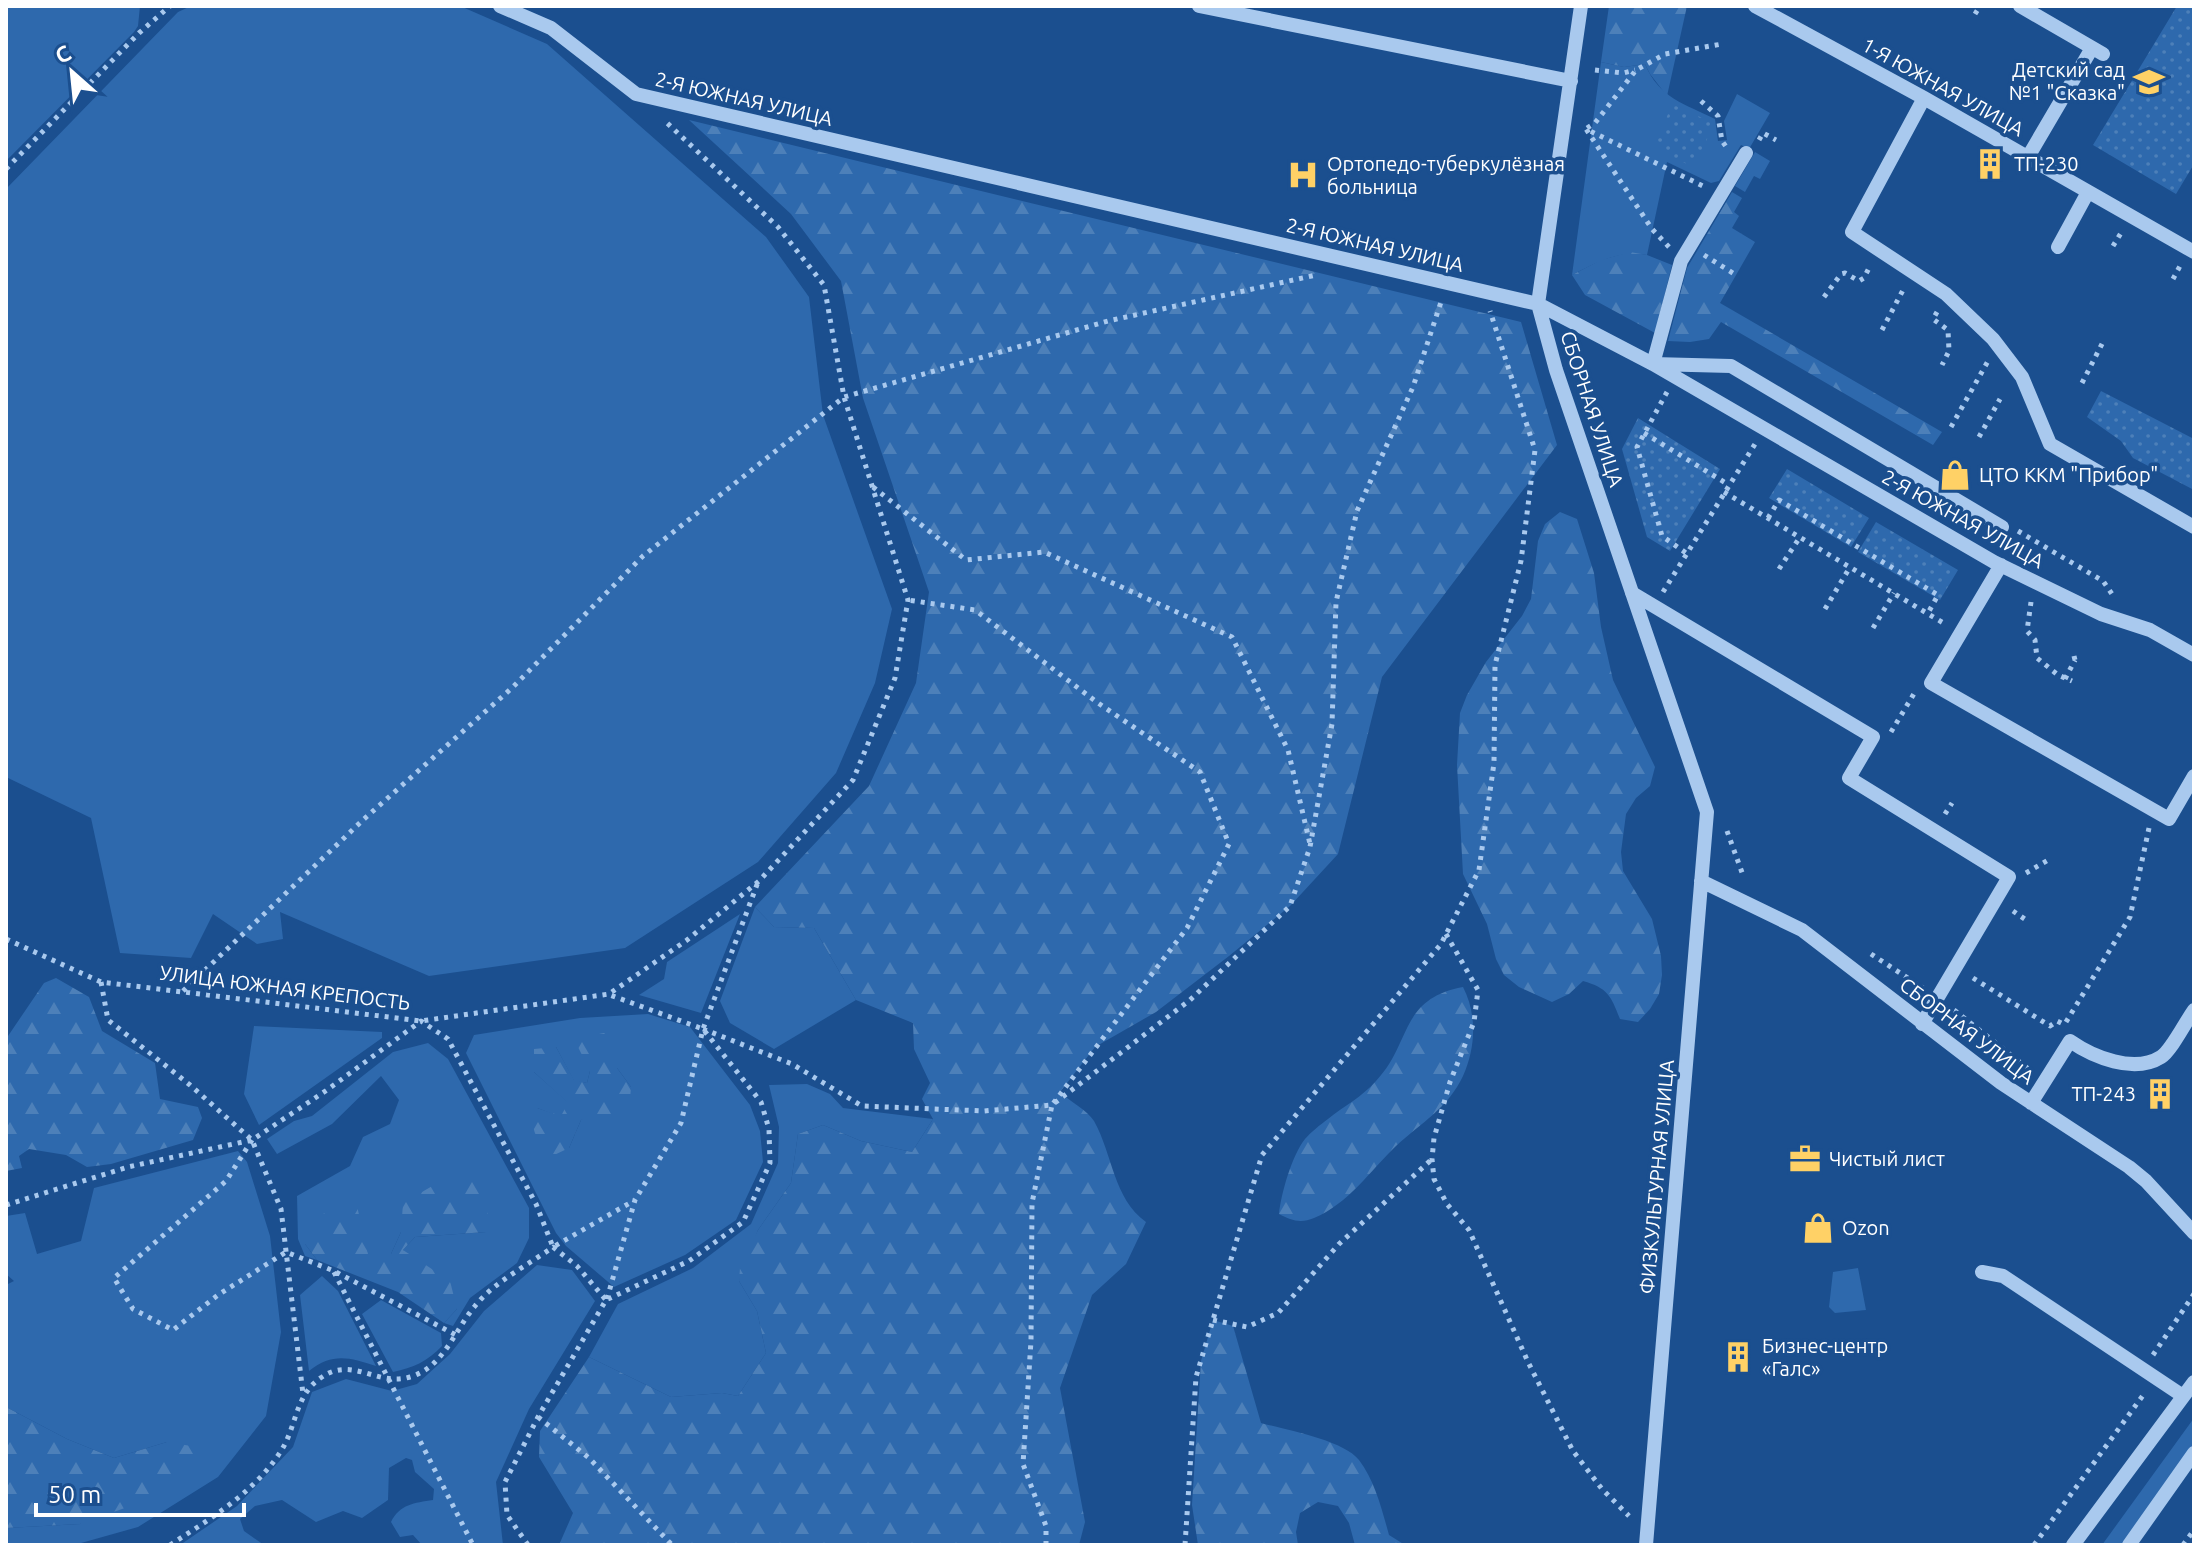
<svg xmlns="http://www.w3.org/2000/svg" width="2200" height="1551" font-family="Ubuntu,sans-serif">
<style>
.green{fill:#2e69ad;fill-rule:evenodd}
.forest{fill:url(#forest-firs)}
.park{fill:url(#park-dots)}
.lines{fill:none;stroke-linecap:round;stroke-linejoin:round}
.path{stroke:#a9c9ee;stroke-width:5;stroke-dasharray:4 6;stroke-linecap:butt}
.minor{stroke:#a9c9ee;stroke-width:14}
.labels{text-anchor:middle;stroke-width:7;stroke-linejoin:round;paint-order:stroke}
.poi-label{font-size:20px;fill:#fff;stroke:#1b4f8f;text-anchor:start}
.street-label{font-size:20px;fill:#fff;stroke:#1b4f8f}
</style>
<defs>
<pattern id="forest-firs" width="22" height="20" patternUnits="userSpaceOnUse" patternTransform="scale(2)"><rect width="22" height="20" fill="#2e69ad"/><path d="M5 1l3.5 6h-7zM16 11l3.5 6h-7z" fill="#4d80b9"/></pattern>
<pattern id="park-dots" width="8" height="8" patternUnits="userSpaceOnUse" patternTransform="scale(2)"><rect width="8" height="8" fill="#2e69ad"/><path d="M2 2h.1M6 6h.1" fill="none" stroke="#4d80b9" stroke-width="1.8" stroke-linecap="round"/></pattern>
</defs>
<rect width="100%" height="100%" fill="#1b4f8f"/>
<path class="green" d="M6 6H140L138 26 134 32 6 161Z
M191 6H460L547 44 766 237 809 297 823 415 892 609 875 683 836 773 758 862 625 948 429 976 280 912 283 939 257 944 213 914 191 958 120 953 91 818 6 777V189L178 12Z
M1601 62 1624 67 1645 64C1659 98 1685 104 1715 119L1718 141 1727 140 1724 121 1737 94 1770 113 1749 149 1741 145 1719 181 1711 183 1667 162 1647 255C1619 250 1597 262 1572 275Z
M1755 152 1770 161 1760 179 1754 176 1745 192 1735 186Z
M755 907 774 927 814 928 856 1000 774 1049 730 1023 720 1001Z
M740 914 701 1013 639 995 664 979 667 962Z
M648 1014 690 1027 750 1105 760 1131 763 1162 736 1220 685 1255 614 1287 566 1246 556 1233 466 1053 474 1035 580 1018ZM617 1046V1068L631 1087 581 1120 569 1148 537 1108 561 1117 569 1103 534 1072 556 1047 574 1081 587 1083 590 1071Z
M254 1026 382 1032V1038L259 1125 244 1094Z
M428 1043 448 1059 529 1208V1238L517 1263 470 1298 453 1326 444 1323 457 1309 403 1250 415 1237 486 1232H401L391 1254 369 1255 305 1244 317 1260 305 1256 298 1239 297 1196 350 1166 363 1137 390 1124 399 1100 381 1076 332 1124 277 1154 267 1139 294 1121 312 1116 393 1052Z
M807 1084 830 1094 843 1108 933 1119 912 1152 861 1141 823 1125 798 1134 791 1183 758 1230 739 1281 757 1311 766 1353 738 1396 722 1393 671 1397 589 1357 618 1304 693 1268 751 1224 778 1163 779 1127 769 1085Z
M238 1151 247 1162 270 1236 281 1332 266 1416 218 1477 138 1527 74 1545H6V1528L80 1524 167 1442 114 1458 67 1439 6 1407V1285L14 1281 6 1274V1216L25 1213 37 1254 81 1241 94 1188Z
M537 1265 572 1270 595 1301 529 1409 496 1482 503 1545H422L413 1535 400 1537 391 1522C400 1504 414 1503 433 1500L434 1489 415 1472 412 1460 406 1458 389 1468 388 1500 362 1518 343 1511 316 1522 282 1500 255 1506 240 1519 244 1531 264 1545H180L237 1506 293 1447 312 1392 346 1379 392 1391 417 1384 450 1354 484 1311Z
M1858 1268 1866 1310 1835 1313 1829 1307 1833 1272Z
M322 1276 338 1291 376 1366C350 1358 333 1352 309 1371L300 1295Z
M381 1300 441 1333 442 1346C428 1361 413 1368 393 1372L362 1314Z
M2194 1418V1449L2124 1545H2102Z"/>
<path class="forest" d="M1609 6H1687L1667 96 1650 74 1645 64 1624 67 1601 62Z
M689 120 1521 322 1557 445 1382 677 1338 854 1290 906 1229 956 1156 1012 1095 1047 1060 1092C1069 1101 1087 1110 1094 1121 1113 1155 1113 1198 1146 1222L1126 1264 1092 1295 1060 1388 1085 1522 1079 1545H559L573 1513 539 1457 540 1431 589 1357 671 1397 722 1393 738 1396 766 1353 757 1311 739 1281 740 1268 758 1230 791 1183 798 1134 823 1125 861 1141 912 1152 933 1119 922 1099 930 1083 914 1049 913 1023 856 1000 814 928 774 927 755 907 869 786 916 683 929 592 863 398 841 281 791 214Z
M1732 192 1742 198 1734 212 1739 216 1732 228 1755 242 1720 303 1942 432 1933 445 1721 322 1709 339 1690 342 1668 341 1687 268Z
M1630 252 1647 255 1672 265 1655 333 1585 295 1572 275 1601 260Z
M1560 512 1577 519 1594 573 1601 627 1613 680 1655 767 1650 786 1636 798 1626 814 1621 852 1623 871 1652 919 1661 956 1662 975 1659 994 1650 1009 1638 1022 1620 1019C1611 996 1608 988 1583 981L1569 994 1552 1002 1519 987 1504 975 1496 959 1487 924 1463 874 1457 765 1460 713 1467 695 1486 662 1522 616 1531 599 1538 541 1545 524Z
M56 978 89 997 102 1031 155 1063 160 1099 198 1107 202 1118 193 1140 111 1164 87 1167 66 1155 29 1149 19 1156 22 1168 6 1171V1039L44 983Z
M1463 987C1477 1014 1476 1047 1463 1076 1448 1108 1421 1123 1396 1146 1370 1171 1348 1204 1314 1218 1300 1224 1291 1220 1279 1214 1281 1194 1292 1155 1305 1139 1311 1132 1320 1125 1328 1119 1344 1106 1362 1097 1376 1081 1412 1043 1399 999 1463 987Z
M604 1033 618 1046 617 1068 631 1087 629 1112 581 1120 569 1148 552 1156C538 1140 527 1130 537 1108L561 1116 568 1103 534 1072V1049L556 1047 574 1080 587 1083 590 1071 574 1039Z
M453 1174 473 1178 488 1207 486 1232 415 1237 403 1250 450 1281 457 1309 444 1323 398 1292 317 1260 305 1244 314 1216 357 1206 368 1254H391L401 1232 403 1203Z
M1213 1320 1233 1326 1261 1423C1286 1430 1343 1440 1359 1460 1375 1481 1382 1510 1389 1535L1405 1545H1355L1349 1523 1338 1506 1318 1502 1300 1513 1296 1532 1298 1545H1198L1192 1505 1201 1361Z
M6 1407 67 1439 114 1458 167 1442 197 1447 180 1479 136 1504 80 1524 6 1528Z"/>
<path class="park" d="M2177 6H2194V164L2176 194 2093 145Z
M1672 104 1713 123 1696 168 1654 149Z
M2101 391 2194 439V490L2133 458 2121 441 2087 417Z
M1638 418 1720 469 1670 551 1647 537 1622 449Z
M1787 469 1869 518 1851 547 1769 498Z
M1876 522 1958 570 1940 600 1858 552Z"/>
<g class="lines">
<path class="path" d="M1975 14 1980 6
M1595 70 1623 73 1635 70
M1701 101 1718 116 1722 141 1727 148
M1587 128 1595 123 1636 70 1665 54 1722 44
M1759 140 1763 133 1776 140
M6 169 139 33 170 6
M2113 246 2121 233
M1669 247 1652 229 1586 129 1705 187
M1704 255 1736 275
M2173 279 2180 266
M1824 297 1841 274 1845 273 1859 281 1864 278 1869 268
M1937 312 1933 319 1948 330 1949 351 1942 365
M1882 330 1903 290
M2082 383 2104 340
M1667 392 1637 447 1662 536 1686 553
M1951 427 1988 361
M1644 433 1729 485
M1979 437 2000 399
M873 487 966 560 1044 552 1232 637 1288 750 1310 844
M1724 492 1945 624
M1768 518 1779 500 1938 595 1928 613
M2018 531 2103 581 2114 597
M1779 569 1800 537
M1663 592 1755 444
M2031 602 2027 631 2035 640 2037 658 2058 675 2072 681
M1825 609 1850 567
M1873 628 1894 593
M2074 656 2075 660 2080 659
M2065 679 2075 660
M1891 732 1915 692
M1945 814 1952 803
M1727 831 1744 878
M2026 873 2050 859
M2013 911 2029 922
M1446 934 1478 990 1474 1022 1450 1082 1434 1138 1432 1159 1434 1179 1447 1204 1469 1230 1528 1362 1573 1451 1602 1489 1629 1516
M6 939 101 982 421 1021 609 994 687 940 759 881 853 780 895 678 908 600 844 397 824 285 778 227 666 122
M1871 954 1923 988
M1973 978 2050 1026 2057 1021 2063 1024
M101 982 108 1020 190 1085 252 1140 281 1209 303 1394
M183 991 364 819 513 687 643 556 844 397 1108 321 1316 275
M1954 1010 2031 1071
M2066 1022 2130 917 2149 828
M703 1029 792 1064 862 1106 984 1111 1052 1105 1187 928 1229 844 1200 772 1098 703 975 610 908 600
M252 1140 226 1181 114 1278 133 1309 173 1330 218 1295 286 1252 334 1271 456 1335
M6 1205 128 1167 252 1140 327 1090 421 1021 448 1039 536 1204 553 1247 635 1200
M334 1272 473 1545
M607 1299 635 1200 681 1123 703 1029 758 882
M1213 1320 1247 1327 1278 1313 1339 1244 1431 1160
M2153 1355 2194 1294
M538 1417 589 1458 672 1545
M170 1545C210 1519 255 1492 281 1451 297 1426 295 1394 322 1377 352 1356 378 1387 410 1377 444 1367 454 1331 475 1306 494 1282 528 1265 553 1247L577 1266 606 1300
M528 1545 507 1515 505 1482 538 1417 606 1300 689 1261 743 1222 770 1163 769 1129 761 1102 703 1029 610 995
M1046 1545V1526L1023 1464 1031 1341 1032 1203 1052 1105 1190 1000 1290 906 1310 847 1332 724 1336 602 1357 511 1413 387 1442 299
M1185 1545 1196 1377 1262 1155 1441 944 1479 870 1494 763 1495 665 1521 561 1535 450 1490 311
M2034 1545 2144 1394
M2183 1545 2194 1530"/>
<path class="minor" d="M500 6 551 28 636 94 1538 304 1653 364 1994 562 2101 614 2150 630 2194 655
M1199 6 1571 81
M1581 6 1538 304 1556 370 1707 812 1646 1545
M1755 6 1924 98 2194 252
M2020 6 2103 54
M1924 98 1852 232 1946 294 1993 339 2022 377 2050 444 2194 527
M1746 153 1681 261 1653 364 1731 366 2002 527
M2028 157 2092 48
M2058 247 2088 192
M2001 565 1931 683 2169 819 2194 776
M1632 593 1873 737 1849 778 2009 877 1922 1024
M1701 881 1802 930 2001 1083 2129 1167 2146 1181 2194 1233
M2031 1103 2070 1041C2093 1057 2134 1074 2161 1057 2171 1051 2186 1021 2194 1010
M1982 1272 2003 1276 2183 1396
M2073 1545 2194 1382
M2129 1545 2194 1453"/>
</g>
<defs>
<symbol id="school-bare" viewBox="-9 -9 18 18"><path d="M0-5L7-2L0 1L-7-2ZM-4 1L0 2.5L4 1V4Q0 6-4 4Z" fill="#ffd166" stroke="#1b4f8f" stroke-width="2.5" paint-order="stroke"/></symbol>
<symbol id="building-bare" viewBox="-9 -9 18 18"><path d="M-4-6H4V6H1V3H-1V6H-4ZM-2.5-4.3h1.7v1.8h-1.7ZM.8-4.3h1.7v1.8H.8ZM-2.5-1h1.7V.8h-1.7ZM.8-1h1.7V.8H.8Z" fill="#ffd166" stroke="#1b4f8f" stroke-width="2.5" paint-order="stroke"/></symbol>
<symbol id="hospital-bare" viewBox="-9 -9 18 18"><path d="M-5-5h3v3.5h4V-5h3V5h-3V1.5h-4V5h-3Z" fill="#ffd166" stroke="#1b4f8f" stroke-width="2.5" paint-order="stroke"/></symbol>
<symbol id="shop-bare" viewBox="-9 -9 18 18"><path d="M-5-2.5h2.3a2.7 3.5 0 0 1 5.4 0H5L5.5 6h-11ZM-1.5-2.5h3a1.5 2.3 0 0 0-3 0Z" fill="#ffd166" stroke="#1b4f8f" stroke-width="2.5" paint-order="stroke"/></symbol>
<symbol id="office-bare" viewBox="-9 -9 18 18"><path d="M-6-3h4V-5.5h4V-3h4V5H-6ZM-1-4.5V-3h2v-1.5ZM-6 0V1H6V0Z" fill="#ffd166" stroke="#1b4f8f" stroke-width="2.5" paint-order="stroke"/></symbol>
</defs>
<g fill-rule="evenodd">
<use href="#school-bare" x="2127" y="60" width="44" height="44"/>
<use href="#building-bare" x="1968" y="142" width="44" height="44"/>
<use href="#hospital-bare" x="1281" y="153" width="44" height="44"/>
<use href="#shop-bare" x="1933" y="453" width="44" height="44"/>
<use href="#building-bare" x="2138" y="1072" width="44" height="44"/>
<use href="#office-bare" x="1783" y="1137" width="44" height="44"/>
<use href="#shop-bare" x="1796" y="1206" width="44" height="44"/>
<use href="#building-bare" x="1716" y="1335" width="44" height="44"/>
</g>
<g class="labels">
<g class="poi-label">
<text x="2125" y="77" text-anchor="end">Детский сад<tspan x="2125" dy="23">№1 "Сказка"</tspan></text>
<text x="1327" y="171">Ортопедо-туберкулёзная<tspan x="1327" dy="23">больница</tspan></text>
<text x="2014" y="171">ТП-230</text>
<text x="1979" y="482">ЦТО ККМ "Прибор"</text>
<text x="2136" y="1101" text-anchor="end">ТП-243</text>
<text x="1829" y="1166">Чистый лист</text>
<text x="1842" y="1235">Ozon</text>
<text x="1762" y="1353">Бизнес-центр<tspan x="1762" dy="23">«Галс»</tspan></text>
</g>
<g class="street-label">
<text transform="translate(1943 87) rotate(29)" y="7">1-Я ЮЖНАЯ УЛИЦА</text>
<text transform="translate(744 99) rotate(13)" y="7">2-Я ЮЖНАЯ УЛИЦА</text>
<text transform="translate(1375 245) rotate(13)" y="7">2-Я ЮЖНАЯ УЛИЦА</text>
<text transform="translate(1592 409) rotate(72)" y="7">СБОРНАЯ УЛИЦА</text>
<text transform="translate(1963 519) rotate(29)" y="7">2-Я ЮЖНАЯ УЛИЦА</text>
<text transform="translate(285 988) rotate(7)" y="7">УЛИЦА ЮЖНАЯ КРЕПОСТЬ</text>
<text transform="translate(1967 1031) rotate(37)" y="7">СБОРНАЯ УЛИЦА</text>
<text transform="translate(1657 1177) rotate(-85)" y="7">ФИЗКУЛЬТУРНАЯ УЛИЦА</text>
</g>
</g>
<rect width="2200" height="1551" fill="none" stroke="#ffffff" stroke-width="16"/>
<g transform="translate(72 72) rotate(333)" stroke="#1b4f8f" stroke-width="6" paint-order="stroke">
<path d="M0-6L14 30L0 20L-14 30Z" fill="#ffffff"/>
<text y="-12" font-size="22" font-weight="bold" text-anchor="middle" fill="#ffffff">С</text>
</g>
<path d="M36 1503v12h208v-12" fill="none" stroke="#ffffff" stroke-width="4"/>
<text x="48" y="1503" font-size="24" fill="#ffffff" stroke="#1b4f8f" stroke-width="6" paint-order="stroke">50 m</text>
</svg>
